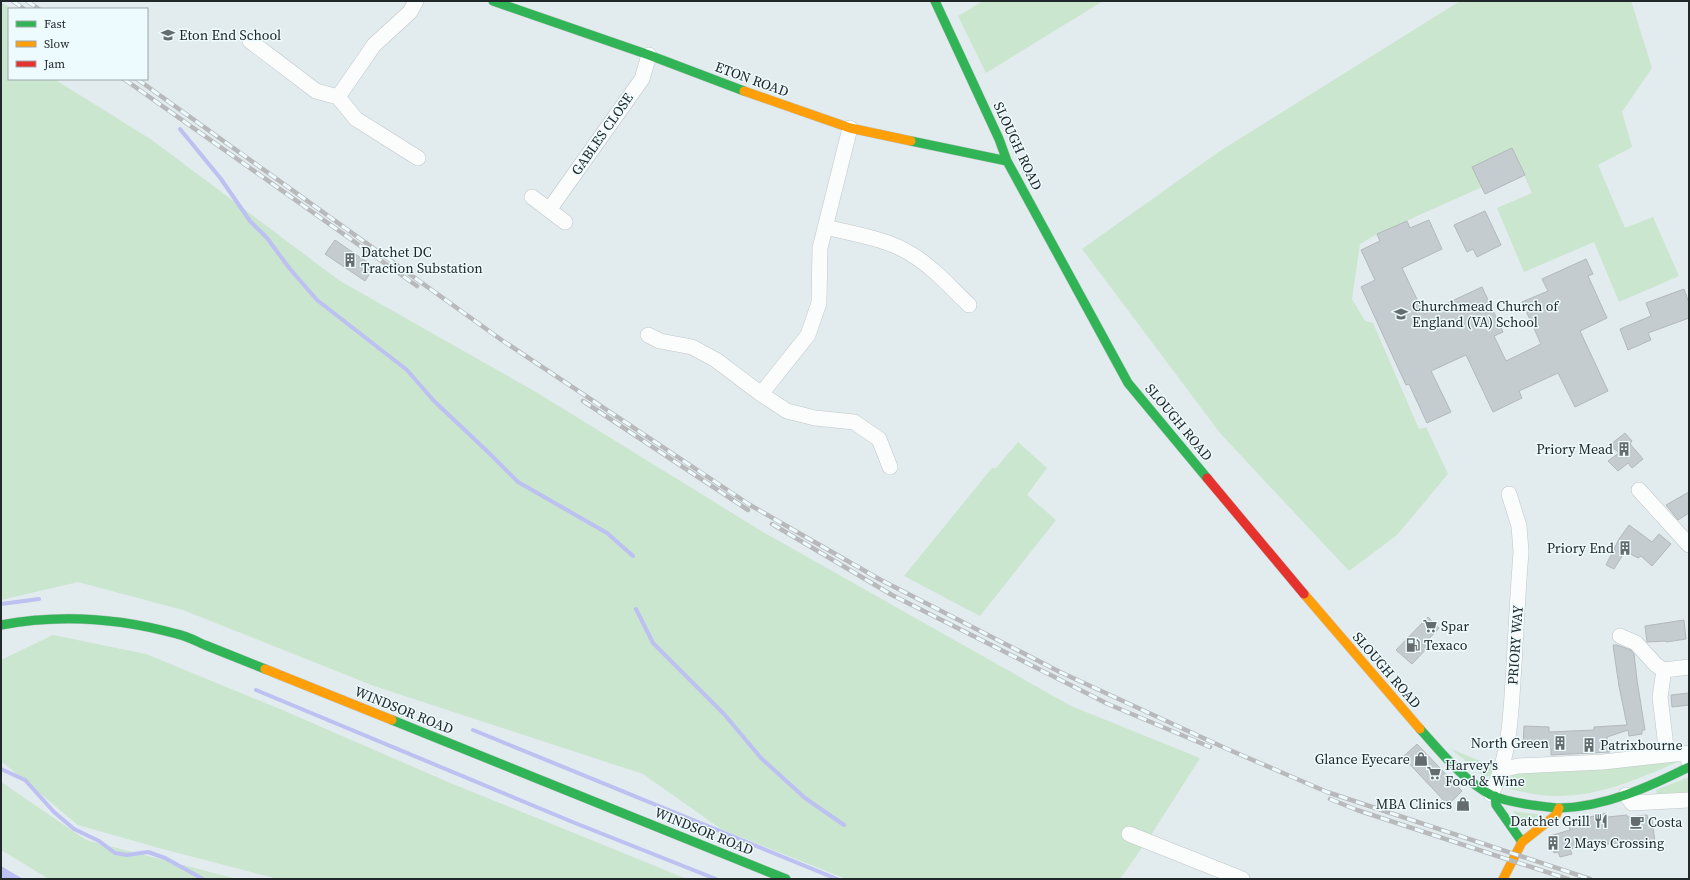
<svg xmlns="http://www.w3.org/2000/svg" width="1690" height="880" font-family="'Source Serif 4',serif">
<style>
.green{fill:#cae6ce}
.water{fill:#bcc1f2}
.lines{fill:none;stroke-linecap:round;stroke-linejoin:round}
.stream{stroke:#bcc1f2;stroke-width:4}
.building{fill:#c5cccf;stroke:#b2b8bc}
.street-casing{stroke:#c0c7c9;stroke-width:16}
.fast-casing{stroke:#c0c7c9;stroke-width:10}
.slow-casing{stroke:#c0c7c9;stroke-width:10}
.jam-casing{stroke:#c0c7c9;stroke-width:10}
.street{stroke:#fbfcfc;stroke-width:15}
.fast{stroke:#30b455;stroke-width:9}
.slow{stroke:#ff9f0a;stroke-width:9}
.jam{stroke:#e5322d;stroke-width:9}
.rail-casing{stroke:#b7b9ba;stroke-width:4.5}
.rail{stroke:#eefbfe;stroke-width:3;stroke-dasharray:9;stroke-linecap:butt}
.labels{text-anchor:middle;stroke-width:3;stroke-linejoin:round;paint-order:stroke}
.poi-label{font-size:14px;fill:#212829;stroke:#eefbfe;text-anchor:start}
.street-label{font-size:14px;fill:#212829;stroke:#eefbfe}
</style>
<rect width="100%" height="100%" fill="#e2ebee"/>
<path class="green" d="M983 1H1103L986 73 958 16Z
M1460 1H1631L1652 68 1622 112 1632 147 1598 165 1625 228 1653 217 1679 276 1619 302 1594 242 1524 272 1497 208 1532 193 1512 148 1472 167 1482 187 1377 234 1360 244 1352 299 1365 321 1373 323 1419 429 1426 427 1448 474 1397 535 1349 571 1220 433 1082 249 1220 151Z
M1 2 12 9H9V79H54L152 140 340 281 536 392 763 532 1071 706 1200 758 1151 835 1120 879H846L721 829 643 774 374 686 183 610 78 582 1 600Z
M1018 442 1047 468 1027 495 1056 520 980 616 904 576 992 468H996Z
M53 635 146 654 280 709 448 782 687 879H278L159 848 78 825 1 761V660Z
M1451 749 1495 767 1492 775 1485 777Z
M1680 761C1638 779 1599 797 1553 796 1539 796 1524 792 1510 789L1507 781 1516 771Z
M1689 777V793L1658 797 1656 790Z
M1 782 86 840 237 879H49L1 850Z
M1513 811 1543 815 1525 828Z"/>
<path class="water" d="M1 866 23 879H1Z"/>
<g class="lines">
<path class="stream" d="M180 129 221 179 250 221 267 238 290 269 317 300 407 370 434 401 488 452 518 482 607 533 633 556
M1 604 39 599
M636 609 653 643 724 714 761 758 805 798 844 825
M256 690 575 823 716 879
M473 730 837 879
M1 769 25 780 54 812 74 829 99 841 115 853 127 855 148 852 165 858 203 879"/>
</g>
<path class="building" d="M1512 148 1525 175 1485 194 1472 167Z
M1485 211 1501 245 1477 257 1473 249 1467 252 1454 225Z
M1429 220 1442 249 1402 268 1424 314 1482 287 1503 332 1494 336 1506 361 1541 344 1522 302 1548 291 1542 279 1586 259 1593 274 1588 276 1607 318 1580 331 1608 391 1575 407 1558 373 1519 391 1522 398 1493 412 1466 355 1431 371 1451 412 1427 423 1409 384 1406 385 1361 287 1375 280 1361 250 1380 241 1377 234 1407 221 1410 228Z
M335 240 374 267 365 281 325 254Z
M1684 289 1689 303V318L1648 333 1651 340 1628 350 1620 329 1651 316 1646 303Z
M1625 433 1632 441 1630 444 1643 459 1632 468 1628 463 1618 471 1608 461 1619 453 1610 445Z
M1689 492V513L1678 520 1666 505Z
M1629 525 1652 542 1659 534 1671 544 1652 566 1641 556 1638 558 1625 551 1614 569 1606 565 1619 539Z
M1428 617 1439 628 1424 644 1428 647 1412 664 1396 650Z
M1684 620 1686 639 1666 642V641L1647 642 1645 626Z
M1613 645H1617L1631 650 1634 654 1637 680 1645 730H1642V734L1629 736 1628 730 1607 737 1610 752 1551 755V749L1523 748 1524 726 1549 727V732L1594 730V727L1627 725 1619 686Z
M1689 693V705L1672 707 1671 695Z
M1417 744 1462 791 1448 805 1403 757Z
M1607 813 1608 817 1627 815V817L1647 815 1648 819H1652L1655 842 1644 843 1643 840 1600 845 1599 842 1570 849 1572 854 1560 857 1558 852 1554 853 1549 839 1550 836 1570 830 1568 822Z"/>
<g class="lines">
<defs>
<path id="street" d="M250 41 316 91 338 97 356 119 418 158
M338 97 374 45 410 12 416 1
M532 197 565 222
M549 210 642 79 649 55
M826 227C853 234 888 239 911 254 933 267 951 288 969 305
M648 335 660 341 692 347 716 360 761 394 787 411 815 418 854 422 879 439 890 467
M761 394 808 335 819 303 820 248 850 128
M1639 490 1689 545
M1620 636 1636 643 1656 665 1664 670
M1667 755 1660 697 1664 670 1689 667
M1501 770 1518 766 1603 762 1684 753 1689 761
M1491 794C1511 756 1511 707 1514 665 1516 628 1518 590 1521 552L1519 526 1509 494
M1626 795 1632 803 1689 800
M1129 834 1242 879"/>
<path id="fast" d="M493 1 649 55 744 91
M935 1 999 139 1007 161 1128 383 1207 478
M911 141 1007 161
M1 625C59 614 119 618 177 634 187 636 196 641 205 645 225 653 245 661 265 669
M392 720 786 879
M1420 729C1441 752 1463 780 1491 795 1504 801 1519 803 1532 805 1541 806 1551 808 1560 808 1605 807 1649 787 1689 767
M1495 796 1496 805 1522 842"/>
<path id="slow" d="M744 91 850 128 911 141
M1304 594 1420 729
M265 669 392 720
M1503 879 1522 842 1556 815 1559 808"/>
<path id="jam" d="M1207 478 1304 594"/>
</defs>
<use href="#street" class="street-casing"/>
<use href="#fast" class="fast-casing"/>
<use href="#slow" class="slow-casing"/>
<use href="#jam" class="jam-casing"/>
<use href="#street" class="street"/>
<use href="#fast" class="fast"/>
<use href="#slow" class="slow"/>
<use href="#jam" class="jam"/>
<defs>
<path id="rail" d="M13 1 24 9
M27 1 39 9
M124 79 417 286
M137 79 503 341 750 505 879 579 1060 672 1225 748 1327 792 1590 879
M583 401 748 510
M772 524 892 595 1108 704 1210 747
M1330 799 1357 810 1568 879"/>
</defs>
<use href="#rail" class="rail-casing"/>
<use href="#rail" class="rail"/>
</g>
<defs>
<symbol id="school-bare" viewBox="-9 -9 18 18"><path d="M0-5L7-2L0 1L-7-2ZM-4 1L0 2.5L4 1V4Q0 6-4 4Z" fill="#656c6e" stroke="#eefbfe" stroke-width="2.5" paint-order="stroke"/></symbol>
<symbol id="building-bare" viewBox="-9 -9 18 18"><path d="M-4-6H4V6H1V3H-1V6H-4ZM-2.5-4.3h1.7v1.8h-1.7ZM.8-4.3h1.7v1.8H.8ZM-2.5-1h1.7V.8h-1.7ZM.8-1h1.7V.8H.8Z" fill="#656c6e" stroke="#eefbfe" stroke-width="2.5" paint-order="stroke"/></symbol>
<symbol id="supermarket-bare" viewBox="-9 -9 18 18"><path d="M-6-5.5h2.5l.6 2H6L4.5 2H-2.5L-4.4-4H-6ZM-1.5 3.2a1.3 1.3 0 1 0 .1 0ZM3 3.2a1.3 1.3 0 1 0 .1 0Z" fill="#656c6e" stroke="#eefbfe" stroke-width="2.5" paint-order="stroke"/></symbol>
<symbol id="fuel-bare" viewBox="-9 -9 18 18"><path d="M-5.5-6h7V0h2V4h1.3V-2.5L3-4.5l.8-.8L6-3V5H2.5V1h-1V6h-7ZM-4.2-4.7v3.2H.2V-4.7Z" fill="#656c6e" stroke="#eefbfe" stroke-width="2.5" paint-order="stroke"/></symbol>
<symbol id="shop-bare" viewBox="-9 -9 18 18"><path d="M-5-2.5h2.3a2.7 3.5 0 0 1 5.4 0H5L5.5 6h-11ZM-1.5-2.5h3a1.5 2.3 0 0 0-3 0Z" fill="#656c6e" stroke="#eefbfe" stroke-width="2.5" paint-order="stroke"/></symbol>
<symbol id="restaurant-bare" viewBox="-9 -9 18 18"><path d="M-5-6h1v4h1v-4h1v4h1v-4h1v5L-1.5 .5V6h-2V.5L-5-1ZM5-6V6H3V1.5H1.5Q1.5-4 5-6Z" fill="#656c6e" stroke="#eefbfe" stroke-width="2.5" paint-order="stroke"/></symbol>
<symbol id="cafe-bare" viewBox="-9 -9 18 18"><path d="M-5.5-4.5H6V0H3Q3 3.5 0 3.5H-2.5Q-5.5 3.5-5.5 0ZM3-3.2v2h1.7v-2ZM-6 4.5H4V6H-6Z" fill="#656c6e" stroke="#eefbfe" stroke-width="2.5" paint-order="stroke"/></symbol>
</defs>
<g fill-rule="evenodd">
<use href="#school-bare" x="158" y="25" width="20" height="20"/>
<use href="#building-bare" x="340" y="250" width="20" height="20"/>
<use href="#school-bare" x="1391" y="304" width="20" height="20"/>
<use href="#building-bare" x="1614" y="439" width="20" height="20"/>
<use href="#building-bare" x="1615" y="538" width="20" height="20"/>
<use href="#supermarket-bare" x="1420" y="616" width="20" height="20"/>
<use href="#fuel-bare" x="1403" y="635" width="20" height="20"/>
<use href="#building-bare" x="1550" y="733" width="20" height="20"/>
<use href="#building-bare" x="1579" y="735" width="20" height="20"/>
<use href="#shop-bare" x="1411" y="749" width="20" height="20"/>
<use href="#supermarket-bare" x="1424" y="763" width="20" height="20"/>
<use href="#shop-bare" x="1453" y="794" width="20" height="20"/>
<use href="#restaurant-bare" x="1591" y="811" width="20" height="20"/>
<use href="#cafe-bare" x="1627" y="812" width="20" height="20"/>
<use href="#building-bare" x="1543" y="833" width="20" height="20"/>
</g>
<g class="labels">
<g class="poi-label">
<text x="179" y="40">Eton End School</text>
<text x="361" y="257">Datchet DC<tspan x="361" dy="16">Traction Substation</tspan></text>
<text x="1412" y="311">Churchmead Church of<tspan x="1412" dy="16">England (VA) School</tspan></text>
<text x="1613" y="454" text-anchor="end">Priory Mead</text>
<text x="1614" y="553" text-anchor="end">Priory End</text>
<text x="1441" y="631">Spar</text>
<text x="1424" y="650">Texaco</text>
<text x="1549" y="748" text-anchor="end">North Green</text>
<text x="1600" y="750">Patrixbourne</text>
<text x="1410" y="764" text-anchor="end">Glance Eyecare</text>
<text x="1445" y="770">Harvey's<tspan x="1445" dy="16">Food &amp; Wine</tspan></text>
<text x="1452" y="809" text-anchor="end">MBA Clinics</text>
<text x="1590" y="826" text-anchor="end">Datchet Grill</text>
<text x="1648" y="827">Costa</text>
<text x="1564" y="848">2 Mays Crossing</text>
</g>
<g class="street-label">
<text transform="translate(752 79) rotate(20)" y="5">ETON ROAD</text>
<text transform="translate(602 134) rotate(-55)" y="5">GABLES CLOSE</text>
<text transform="translate(1018 146) rotate(65)" y="5">SLOUGH ROAD</text>
<text transform="translate(1179 422) rotate(50)" y="5">SLOUGH ROAD</text>
<text transform="translate(1515 645) rotate(-86)" y="5">PRIORY WAY</text>
<text transform="translate(1387 670) rotate(49)" y="5">SLOUGH ROAD</text>
<text transform="translate(404 710) rotate(22)" y="5">WINDSOR ROAD</text>
<text transform="translate(704 831) rotate(22)" y="5">WINDSOR ROAD</text>
</g>
</g>
<rect width="1690" height="880" fill="none" stroke="#212829" stroke-width="4"/>
<rect x="8" y="8" width="140" height="72" fill="#eefbfe" stroke="#9ca7a9"/>
<rect x="16" y="21" width="20" height="6" fill="#30b455" stroke="#9ca7a9"/>
<text x="44" y="28" font-size="12" fill="#212829">Fast</text>
<rect x="16" y="41" width="20" height="6" fill="#ff9f0a" stroke="#9ca7a9"/>
<text x="44" y="48" font-size="12" fill="#212829">Slow</text>
<rect x="16" y="61" width="20" height="6" fill="#e5322d" stroke="#9ca7a9"/>
<text x="44" y="68" font-size="12" fill="#212829">Jam</text>
</svg>
